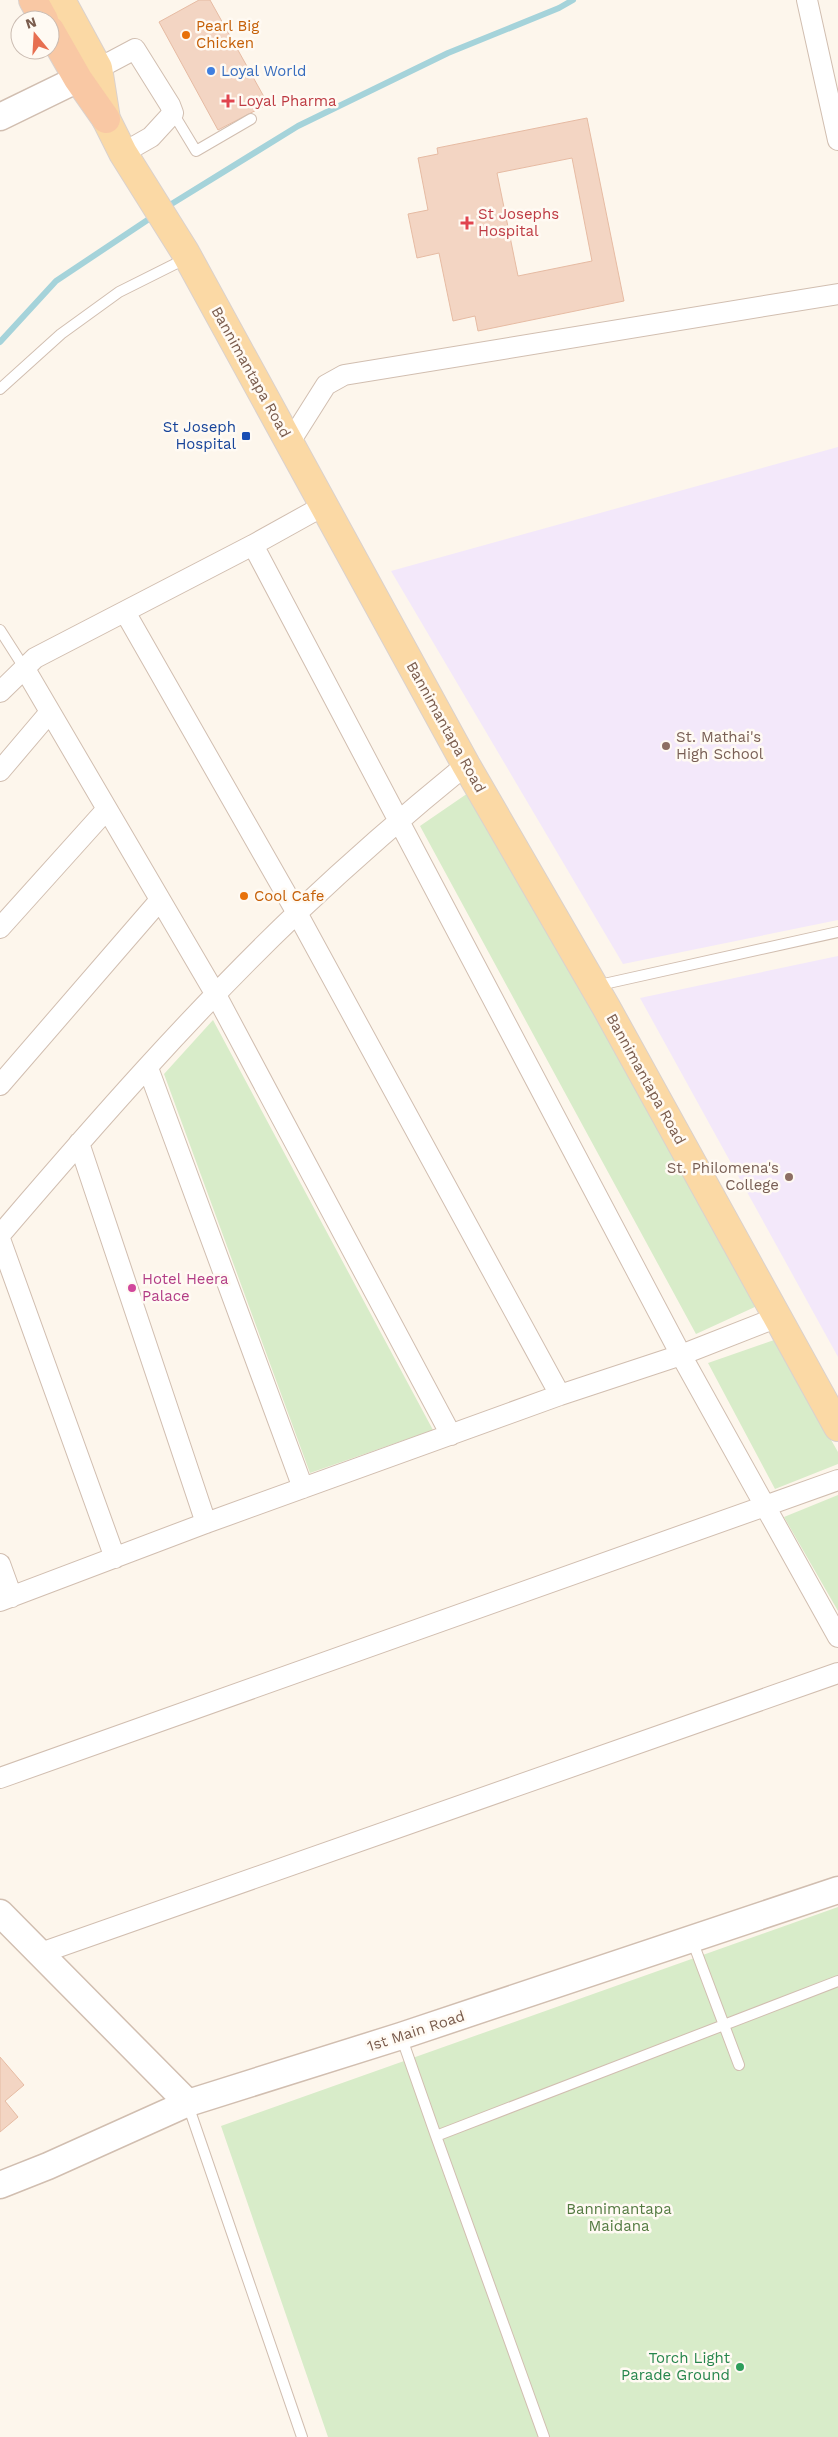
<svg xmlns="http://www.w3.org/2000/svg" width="838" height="2437" font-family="'Work Sans',sans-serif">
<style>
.education{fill:#f3e8fa}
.green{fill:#d8ecc9}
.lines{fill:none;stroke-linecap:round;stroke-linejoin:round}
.stream{stroke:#a5d3da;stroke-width:6}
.building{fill:#f3d5c3;stroke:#e6bba3;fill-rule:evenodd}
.service-casing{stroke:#d1beb0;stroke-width:12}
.minor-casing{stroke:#d1beb0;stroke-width:22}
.tertiary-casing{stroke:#d1beb0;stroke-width:29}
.primary-casing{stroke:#dad1cd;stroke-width:30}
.trunk-casing{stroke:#dad1cd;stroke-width:30}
.service{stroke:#fff;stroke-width:10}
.minor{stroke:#fff;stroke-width:20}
.tertiary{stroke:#fff;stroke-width:26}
.primary{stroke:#fbd9a5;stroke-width:28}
.trunk{stroke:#f9c8a4;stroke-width:28}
.food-dot{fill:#e8710a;stroke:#fffaf3;stroke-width:2}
.shop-dot{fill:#3f7fe0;stroke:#fffaf3;stroke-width:2}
.health-dot{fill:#e0444e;stroke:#fffaf3;stroke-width:2}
.transit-dot{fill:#1a4fb4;stroke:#fffaf3;stroke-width:2}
.education-dot{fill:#8d6e63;stroke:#fffaf3;stroke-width:2}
.hotel-dot{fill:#d1479c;stroke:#fffaf3;stroke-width:2}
.leisure-dot{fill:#2e9e5b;stroke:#fffaf3;stroke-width:2}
.labels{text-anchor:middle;stroke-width:5;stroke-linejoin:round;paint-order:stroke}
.food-label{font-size:15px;fill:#c56008;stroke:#fffaf3;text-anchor:start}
.shop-label{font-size:15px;fill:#366cbe;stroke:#fffaf3;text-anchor:start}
.health-label{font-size:15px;fill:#be3a42;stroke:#fffaf3;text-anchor:start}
.street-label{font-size:15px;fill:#7a5c4d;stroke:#fffaf3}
.transit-label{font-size:15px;fill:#164399;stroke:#fffaf3;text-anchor:end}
.education-label{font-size:15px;fill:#785e54;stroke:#fffaf3;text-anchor:start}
.hotel-label{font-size:15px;fill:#b23c85;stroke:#fffaf3;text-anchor:start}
.park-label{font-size:15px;fill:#537a41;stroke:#fffaf3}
.leisure-label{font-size:15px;fill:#27864d;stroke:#fffaf3;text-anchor:end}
</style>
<rect width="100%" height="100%" fill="#fdf6ec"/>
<path class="education" d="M838 447V920L623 964 391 571Z
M838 956V1357L640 998Z"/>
<path class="green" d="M471 791 757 1306 696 1334 420 826Z
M213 1020 433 1430 310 1473 164 1074Z
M774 1340 838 1452V1464L775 1489 708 1363Z
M838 1495V1611L784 1517Z
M838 1907V2437H328L221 2126Z"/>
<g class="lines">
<path class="stream" d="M165 208 298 126 448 53 559 8 573 0
M0 342 56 281 155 215"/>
</g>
<path class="building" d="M199 0H210L268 104 218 130 159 22Z
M587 118 624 301 478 331 475 316 453 321 439 253 417 258 408 214 428 210 418 158 438 154 437 148ZM572 158 592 261 518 276 497 173Z
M0 2057 24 2085 5 2101 18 2117 0 2132Z"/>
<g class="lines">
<defs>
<path id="service" d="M173 113 196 151 251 119
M0 389 61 334 119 292 187 258
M0 630 25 669
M595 986 838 932
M692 1940 739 2065
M401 2036 436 2136
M188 2105 302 2437
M544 2437 436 2136 838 1981"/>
<path id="minor" d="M807 0 838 140
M86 75 135 49 170 105 173 113 151 137 123 153
M290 442 326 385 344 375 838 294
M253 545 681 1355 838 1637
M125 612 297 913 560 1395
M25 669 216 995 451 1435
M0 692 35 658 253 545 325 505
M0 771 50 712
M0 928 107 809
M148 1068 303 1488
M0 1085 160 900
M79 1143 206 1523
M0 1235C95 1124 192 1013 298 912 352 861 408 812 466 765
M0 1239 115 1558
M0 1564 12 1597
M0 1601 206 1523 560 1395 681 1355 778 1317
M0 1778 838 1480
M41 1953 838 1673"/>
<path id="tertiary" d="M0 117 78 79
M0 1913 188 2103
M0 2185 48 2166 188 2103 401 2036 838 1890"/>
<path id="primary" d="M61 0 98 68 106 119 123 153 185 252 466 765 606 1007 838 1427"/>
<path id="trunk" d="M33 0 44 20
M50 30 78 79 106 119"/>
</defs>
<use href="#service" class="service-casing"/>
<use href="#minor" class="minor-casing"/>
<use href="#tertiary" class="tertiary-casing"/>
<use href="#primary" class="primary-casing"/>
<use href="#trunk" class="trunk-casing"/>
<use href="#service" class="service"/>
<use href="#minor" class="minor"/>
<use href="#tertiary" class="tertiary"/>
<use href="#primary" class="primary"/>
<use href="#trunk" class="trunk"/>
</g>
<g class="food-dot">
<circle cx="186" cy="35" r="5"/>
<circle cx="244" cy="896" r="5"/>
</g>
<circle class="shop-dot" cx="211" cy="71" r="5"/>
<g class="health-dot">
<path d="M225.5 93.5h5v5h5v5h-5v5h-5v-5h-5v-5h5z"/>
<path d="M464.5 215.5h5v5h5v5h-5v5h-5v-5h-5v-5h5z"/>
</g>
<rect class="transit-dot" x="241" y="431" width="10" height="10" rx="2.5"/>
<g class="education-dot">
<circle cx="666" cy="746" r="5"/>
<circle cx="789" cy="1177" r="5"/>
</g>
<circle class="hotel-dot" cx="132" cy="1288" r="5"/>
<circle class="leisure-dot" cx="740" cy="2367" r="5"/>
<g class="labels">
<g class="food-label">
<text x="196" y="31">Pearl Big<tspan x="196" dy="17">Chicken</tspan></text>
<text x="254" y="901">Cool Cafe</text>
</g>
<g class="shop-label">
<text x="221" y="76">Loyal World</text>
</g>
<g class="health-label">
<text x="238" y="106">Loyal Pharma</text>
<text x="478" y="219">St Josephs<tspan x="478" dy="17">Hospital</tspan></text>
</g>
<g class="street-label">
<text transform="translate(251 372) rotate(61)" y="5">Bannimantapa Road</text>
<text transform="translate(446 727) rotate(61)" y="5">Bannimantapa Road</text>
<text transform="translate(646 1079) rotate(61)" y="5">Bannimantapa Road</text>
<text transform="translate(416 2031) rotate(-18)" y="5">1st Main Road</text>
</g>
<g class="transit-label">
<text x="236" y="432">St Joseph<tspan x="236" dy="17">Hospital</tspan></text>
</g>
<g class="education-label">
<text x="676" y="742">St. Mathai's<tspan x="676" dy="17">High School</tspan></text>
<text x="779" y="1173" text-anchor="end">St. Philomena's<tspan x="779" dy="17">College</tspan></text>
</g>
<g class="hotel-label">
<text x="142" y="1284">Hotel Heera<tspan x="142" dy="17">Palace</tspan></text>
</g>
<g class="park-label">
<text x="619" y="2214">Bannimantapa<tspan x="619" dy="17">Maidana</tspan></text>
</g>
<g class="leisure-label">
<text x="730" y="2363">Torch Light<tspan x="730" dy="17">Parade Ground</tspan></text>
</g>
</g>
<g transform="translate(35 35) rotate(342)"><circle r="24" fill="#fffaf3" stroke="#cabbb1"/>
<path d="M0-4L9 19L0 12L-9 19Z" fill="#e76f51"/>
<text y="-8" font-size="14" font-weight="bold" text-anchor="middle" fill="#7a5c4d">N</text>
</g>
</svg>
